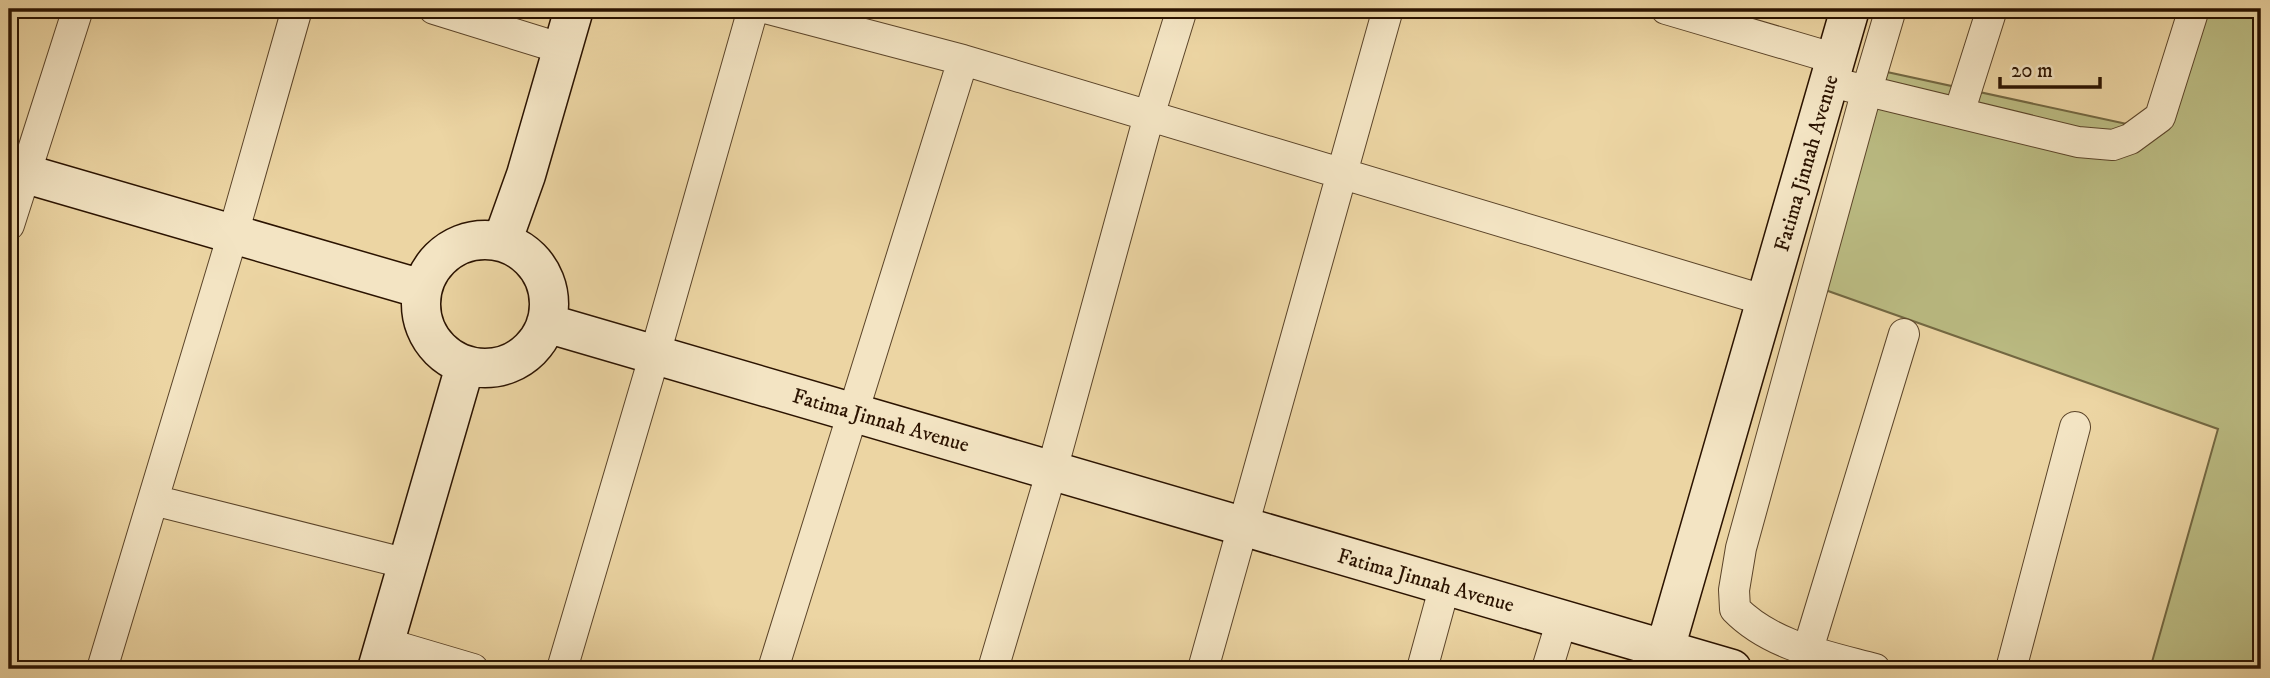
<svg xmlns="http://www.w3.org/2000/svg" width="2270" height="678" font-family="'IM FELL DW Pica',serif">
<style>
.green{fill:#bbbc83;stroke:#736842;stroke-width:2}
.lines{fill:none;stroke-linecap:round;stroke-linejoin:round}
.street-casing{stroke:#5b4429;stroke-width:32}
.secondary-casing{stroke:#2b1300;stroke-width:41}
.street{stroke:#f3e4c3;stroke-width:30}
.secondary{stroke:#f3e4c3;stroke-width:38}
.labels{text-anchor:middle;stroke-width:5;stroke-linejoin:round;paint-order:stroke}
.street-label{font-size:21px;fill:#2b1300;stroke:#f3e4c3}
</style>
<rect width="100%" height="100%" fill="#ecd5a3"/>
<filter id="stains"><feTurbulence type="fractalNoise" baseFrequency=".00286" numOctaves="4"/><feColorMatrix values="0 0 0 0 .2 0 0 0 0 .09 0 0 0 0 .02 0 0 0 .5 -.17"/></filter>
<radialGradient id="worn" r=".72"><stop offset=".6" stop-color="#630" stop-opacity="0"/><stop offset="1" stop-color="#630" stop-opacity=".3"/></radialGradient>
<path class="green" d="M2197 9H2261V669H2150L2218 429 1814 286 1873 69 2164 132Z"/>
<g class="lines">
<defs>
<path id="street" d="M434 9 563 49
M769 9 963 60 1767 301
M1666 9 1836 59
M1847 86 2078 142 2113 145 2130 139 2160 117 2194 9
M1959 113 1992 9
M9 225 78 9
M153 500 408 564
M385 643 473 669
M102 669 233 234 297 9
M562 669 655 354 753 9
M773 669 963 60
M993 669 1052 470 1149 116 1182 9
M1203 669 1388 9
M1422 669 1445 585
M1547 669 1562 620
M1802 669 1904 334
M1875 669C1827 656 1771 646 1735 609L1734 590 1741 548 1867 90 1891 9
M2011 669 2075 427"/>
<path id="secondary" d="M9 169 422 289
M421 304a64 64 0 1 1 128 0a64 64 0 1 1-128 0Z
M502 242 526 175 574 9
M546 323 1732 669
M1665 649 1850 9
M377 669 465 366"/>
</defs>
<use href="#street" class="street-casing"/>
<use href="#secondary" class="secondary-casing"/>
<use href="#street" class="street"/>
<use href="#secondary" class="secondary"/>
</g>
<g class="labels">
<g class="street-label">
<text transform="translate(1806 163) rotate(-74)" y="7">Fatima Jinnah Avenue</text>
<text transform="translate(881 420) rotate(16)" y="7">Fatima Jinnah Avenue</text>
<text transform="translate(1426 580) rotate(16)" y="7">Fatima Jinnah Avenue</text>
</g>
</g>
<rect width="2270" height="678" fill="none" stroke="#ecd5a3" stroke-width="35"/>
<rect x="10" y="10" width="2249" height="657" fill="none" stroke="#2b1300" stroke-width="3.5"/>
<rect x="18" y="18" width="2235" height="643" fill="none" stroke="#2b1300" stroke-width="2"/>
<path d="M2000 77v10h100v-10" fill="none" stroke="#2b1300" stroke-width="3.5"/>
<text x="2011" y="77" font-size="21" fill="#2b1300" stroke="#f3e4c3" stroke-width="5" paint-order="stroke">20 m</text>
<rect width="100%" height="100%" filter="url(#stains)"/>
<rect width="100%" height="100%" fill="url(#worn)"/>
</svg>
